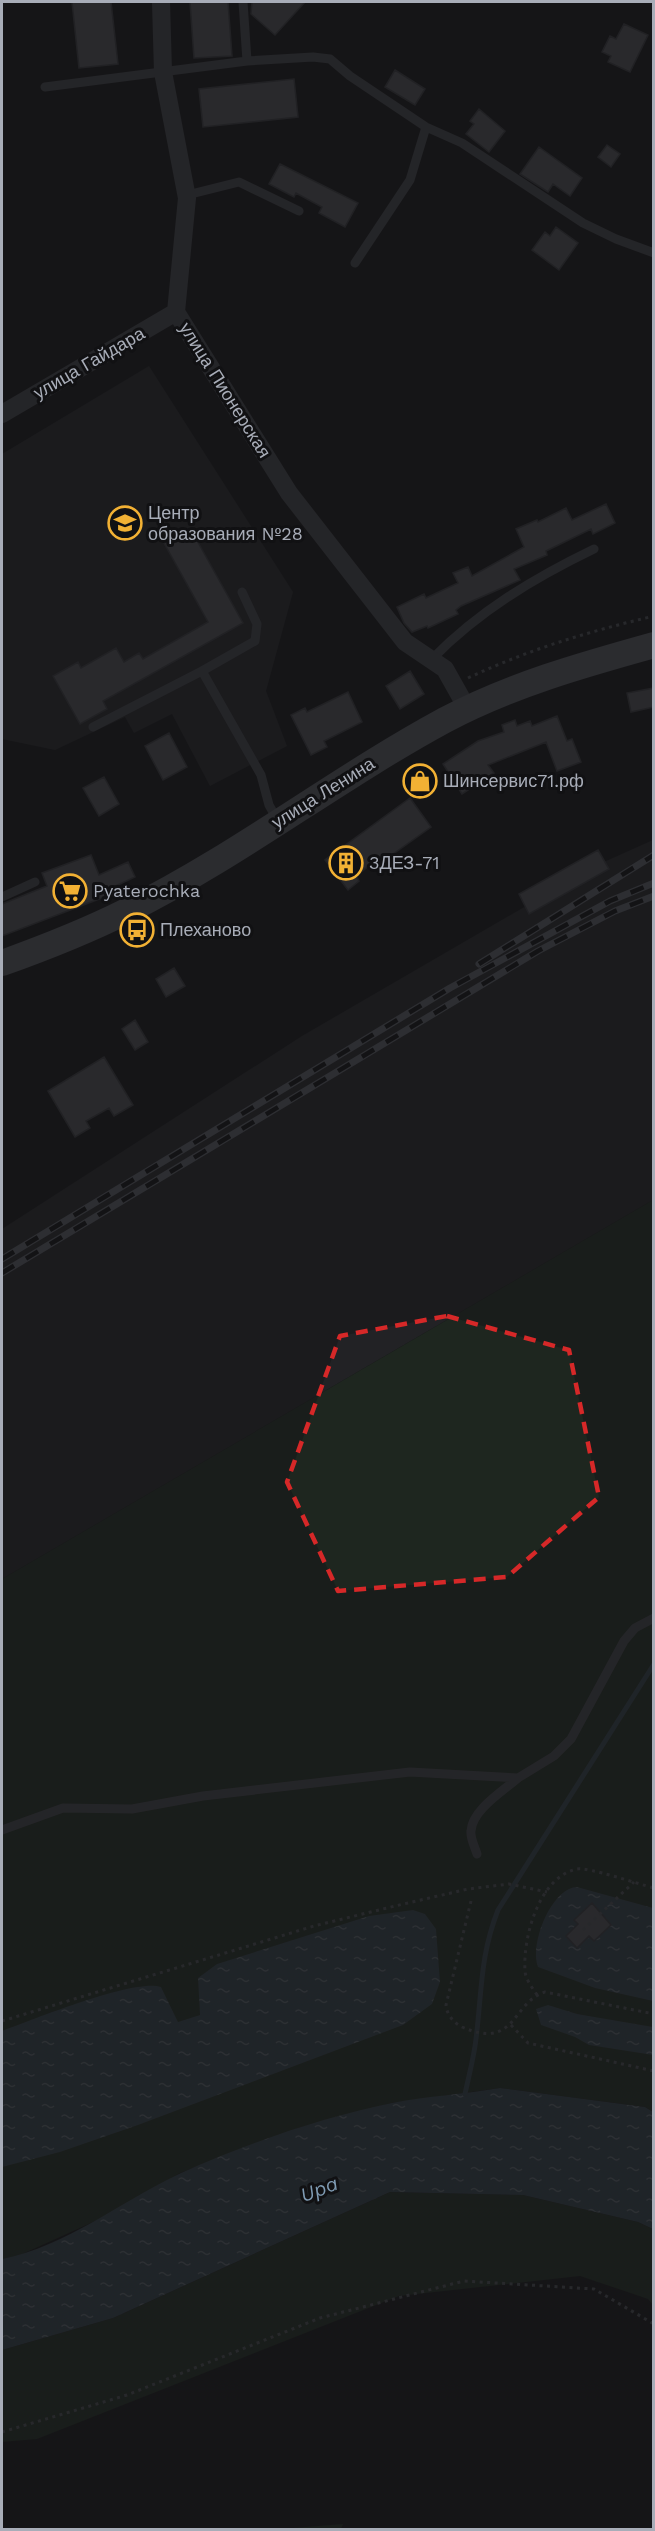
<svg xmlns="http://www.w3.org/2000/svg" width="655" height="2531" font-family="'Work Sans',sans-serif">
<style>
.built{fill:#222225}
.green{fill:#1e261f}
.water{fill:url(#water-ripples)}
.lines{fill:none;stroke-linecap:round;stroke-linejoin:round}
.stream{stroke:#2c353c;stroke-width:5}
.building{fill:#404145;stroke:#303034;stroke-width:1.5}
.path{stroke:#3d3f44;stroke-width:3;stroke-dasharray:3 4.5;stroke-linecap:butt}
.lane{stroke:#37383d;stroke-width:9}
.street{stroke:#37383d;stroke-width:18}
.secondary{stroke:#45474d;stroke-width:26}
.rail-casing{stroke:#4a4c52;stroke-width:7}
.rail{stroke:#111113;stroke-width:4.5;stroke-dasharray:14;stroke-linecap:butt}
.marked{fill:none;stroke:#d62828;stroke-width:4.5;stroke-dasharray:12 8;stroke-linejoin:round}
.labels{text-anchor:middle;stroke-width:6;stroke-linejoin:round;paint-order:stroke}
.street-label{font-size:18px;fill:#a8adb8;stroke:#111113}
.poi-label{font-size:18px;fill:#a8adb8;stroke:#111113;text-anchor:start}
.water-label{font-size:20px;font-style:italic;fill:#7f9bb3;stroke:#111113}
</style>
<defs>
<pattern id="water-ripples" width="26" height="14" patternUnits="userSpaceOnUse" patternTransform="scale(1.5)"><rect width="26" height="14" fill="#2c353c"/><path d="M2 4q2-2 4 0t4 0M15 11q2-2 4 0t4 0" fill="none" stroke="#485056"/></pattern>
</defs>
<rect width="100%" height="100%" fill="#161618"/>
<path class="built" d="M149 366 293 592 266 691 287 746 210 786 172 714 134 733 125 717 55 750 2 739V454Z
M653 840V1200L2 1579V1229L302 1036 595 866Z"/>
<path class="green" d="M653 1200V2112L645 2107 500 2088 392 2103 299 2128 180 2173 104 2217 18 2256 2 2259V1579Z
M390 2192 523 2195 638 2222 653 2229V2305L648 2299 580 2276 399 2296 37 2439 2 2442V2350L113 2318Z
M343 2524 341 2529H280Z"/>
<path class="water" d="M577 1887 653 1908V2001L595 1988 538 1967C529 1945 551 1888 577 1887Z
M413 1910 425 1914 436 1929 440 1982 432 2004 403 2025 138 2125 60 2152 2 2167V2031C32 2020 134 1978 161 1987L176 2018 178 2022 200 2015 198 1978 217 1964 369 1916Z
M548 2005 577 2014 653 2027V2055L589 2045 575 2037 541 2025 536 2009Z
M500 2088 645 2107 653 2112V2229L638 2222 523 2195 390 2192 113 2318 2 2350V2259C67 2246 121 2201 181 2173 242 2145 326 2116 392 2103 428 2096 464 2094 500 2088Z"/>
<g class="lines">
<path class="stream" d="M465 2094C469 2075 474 2057 476 2039 482 1991 480 1956 498 1910L654 1664"/>
</g>
<path class="building" d="M72 2H111L118 64 79 68Z
M190 2H228L232 56 194 58Z
M252 2H305L275 35 251 14Z
M624 24 648 35 630 72 608 62 611 56 602 52 610 36 616 39Z
M395 70 425 89 415 105 385 87Z
M294 79 298 117 203 127 199 89Z
M479 109 505 131 489 152 466 134 474 124 470 121Z
M607 145 620 154 611 167 598 157Z
M539 147 582 178 570 196 553 184 548 192 520 174Z
M280 164 358 203 345 227 319 213 322 207 296 193 294 197 269 184Z
M556 227 578 243 559 270 532 250 545 232 550 236Z
M606 504 615 523 593 534 591 529 546 551 547 555 514 569 520 580 461 606 456 610 458 614 428 628 427 626 412 632 404 623 397 607 424 594 426 598 458 583 453 573 468 567 472 576 524 547 516 529 537 520 538 522 566 508 572 520Z
M190 528 243 623 103 701 107 709 80 724 53 676 78 662 81 668 116 648 124 662 139 653 143 659 208 622 164 543Z
M410 671 424 694 400 709 386 686Z
M654 688V707L631 712 627 693Z
M348 692 362 722 324 741 327 747 311 755 291 715 305 708 307 712Z
M557 716 567 741 572 739 581 762 557 771 546 742 488 765 494 773 462 794 443 764 478 741 504 732 502 725 515 720 517 726 530 721 532 726Z
M169 733 187 767 163 780 145 746Z
M424 767 434 782 416 794 406 780Z
M104 777 119 804 99 816 83 788Z
M410 798 431 827 386 859 383 855 356 876 359 881 348 890 325 860Z
M598 850 609 869 529 914 519 894Z
M91 855 99 875 128 862 135 877 105 891 107 896 2 936V904L47 886 42 873Z
M174 968 185 986 166 997 156 979Z
M135 1020 148 1042 135 1050 122 1029Z
M104 1057 133 1105 114 1116 109 1108 86 1121 90 1128 75 1137 48 1091Z
M592 1903 611 1925 594 1941 589 1936 577 1948 566 1936 578 1924 574 1920Z"/>
<g class="lines">
<path class="path" d="M468 678C530 649 587 632 654 616
M471 1901 446 2005C447 2015 453 2022 462 2027 516 2051 512 2002 545 1992L654 2014
M583 1930 634 1882
M537 1995C532 1987 525 1979 525 1970 523 1937 539 1877 577 1869 589 1867 638 1884 654 1888
M2 2021 314 1926 395 1906 468 1889 509 1884 547 1892
M511 2025 528 2043 654 2071
M2 2432 127 2395 320 2318 464 2281 594 2289 654 2324"/>
<path class="lane" d="M247 61 313 57 330 59 350 76 426 127 462 143 583 223 616 239 654 253
M45 87 247 61 243 2
M187 195 239 182 299 211
M355 263 410 180 426 127
M242 592 257 624 255 641 202 671 261 775 269 805 278 821
M432 659C479 611 534 578 594 549
M93 727 202 671
M2 897 35 882
M2 1830 63 1808 132 1809 203 1796 410 1772 518 1778 554 1756 571 1739 624 1641 635 1628 654 1618
M477 1854C475 1847 470 1838 471 1831 472 1810 503 1791 518 1778"/>
<path class="street" d="M161 2 163 72 187 198 176 312 289 493 405 642 445 669 468 710
M2 414 176 312"/>
<path class="secondary" d="M2 963C44 948 87 931 127 911 238 856 336 779 445 720 511 685 582 665 654 645"/>
<defs>
<path id="rail" d="M479 964 654 855
M2 1259 450 988 610 901 654 883
M2 1273 538 951 615 911 654 896"/>
</defs>
<use href="#rail" class="rail-casing"/>
<use href="#rail" class="rail"/>
</g>
<path d="M0 0H655V2531H0ZM447 1316 569 1350 599 1497 507 1577 338 1591 287 1482 340 1336Z" fill="#161618" fill-opacity=".55" fill-rule="evenodd"/>
<path class="marked" d="M447 1316 569 1350 599 1497 507 1577 338 1591 287 1482 340 1336Z"/>
<defs>
<symbol id="school-ring" viewBox="-11 -11 22 22"><circle r="9.5" fill="#111113" stroke="#f2b134" stroke-width="1.5"/><path d="M0-5L7-2L0 1L-7-2ZM-4 1L0 2.5L4 1V4Q0 6-4 4Z" fill="#f2b134"/></symbol>
<symbol id="shop-ring" viewBox="-11 -11 22 22"><circle r="9.5" fill="#111113" stroke="#f2b134" stroke-width="1.5"/><path d="M-5-2.5h2.3a2.7 3.5 0 0 1 5.4 0H5L5.5 6h-11ZM-1.5-2.5h3a1.5 2.3 0 0 0-3 0Z" fill="#f2b134"/></symbol>
<symbol id="building-ring" viewBox="-11 -11 22 22"><circle r="9.5" fill="#111113" stroke="#f2b134" stroke-width="1.5"/><path d="M-4-6H4V6H1V3H-1V6H-4ZM-2.5-4.3h1.7v1.8h-1.7ZM.8-4.3h1.7v1.8H.8ZM-2.5-1h1.7V.8h-1.7ZM.8-1h1.7V.8H.8Z" fill="#f2b134"/></symbol>
<symbol id="supermarket-ring" viewBox="-11 -11 22 22"><circle r="9.5" fill="#111113" stroke="#f2b134" stroke-width="1.5"/><path d="M-6-5.5h2.5l.6 2H6L4.5 2H-2.5L-4.4-4H-6ZM-1.5 3.2a1.3 1.3 0 1 0 .1 0ZM3 3.2a1.3 1.3 0 1 0 .1 0Z" fill="#f2b134"/></symbol>
<symbol id="bus-ring" viewBox="-11 -11 22 22"><circle r="9.5" fill="#111113" stroke="#f2b134" stroke-width="1.5"/><path d="M-5-6H5V4H4V6H2V4H-2V6H-4V4H-5ZM-3.5-4V0h7V-4ZM-3.5 1.2v1.5H-2V1.2ZM2 1.2v1.5H3.5V1.2Z" fill="#f2b134"/></symbol>
</defs>
<g fill-rule="evenodd">
<use href="#school-ring" x="106" y="504" width="38" height="38"/>
<use href="#shop-ring" x="401" y="762" width="38" height="38"/>
<use href="#building-ring" x="327" y="844" width="38" height="38"/>
<use href="#supermarket-ring" x="51" y="872" width="38" height="38"/>
<use href="#bus-ring" x="118" y="911" width="38" height="38"/>
</g>
<g class="labels">
<g class="street-label">
<text transform="translate(89 363) rotate(-30)" y="6">улица Гайдара</text>
<text transform="translate(225 390) rotate(58)" y="6">улица Пионерская</text>
<text transform="translate(323 793) rotate(-32)" y="6">улица Ленина</text>
</g>
<g class="poi-label">
<text x="148" y="519">Центр<tspan x="148" dy="21">образования №28</tspan></text>
<text x="443" y="787">Шинсервис71.рф</text>
<text x="369" y="869">3ДЕЗ-71</text>
<text x="93" y="897">Pyaterochka</text>
<text x="160" y="936">Плеханово</text>
</g>
<g class="water-label">
<text transform="translate(319 2189) rotate(-21)" y="7">Upa</text>
</g>
</g>
<rect width="655" height="2531" fill="none" stroke="#a8adb8" stroke-width="6"/>
</svg>
